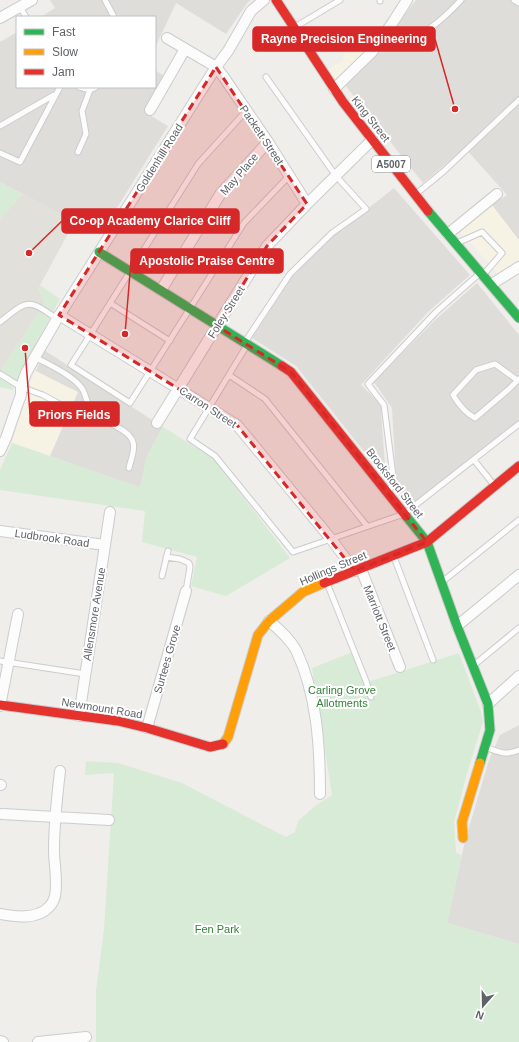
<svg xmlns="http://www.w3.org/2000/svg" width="519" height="1042" font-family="Helvetica,sans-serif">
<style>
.commercial{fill:#f7f3e4}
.industrial{fill:#dfddda}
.education{fill:#e2e0da}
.green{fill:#d8ebd6}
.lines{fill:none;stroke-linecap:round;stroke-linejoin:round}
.lane-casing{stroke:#cbcccc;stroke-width:7}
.street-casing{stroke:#cbcccc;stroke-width:12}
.fast-casing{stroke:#cacacb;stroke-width:11}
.slow-casing{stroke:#cacacb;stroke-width:11}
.jam-casing{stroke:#cacacb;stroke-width:11}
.lane{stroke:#fdfcfc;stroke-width:5}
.street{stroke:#fdfcfc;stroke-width:10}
.fast{stroke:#30b455;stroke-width:9}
.slow{stroke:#ff9f0a;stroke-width:9}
.jam{stroke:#e5322d;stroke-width:9}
.marked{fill:#d62828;fill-opacity:0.2;stroke:#d62828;stroke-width:3;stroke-dasharray:8 5;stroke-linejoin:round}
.labels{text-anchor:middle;stroke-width:4;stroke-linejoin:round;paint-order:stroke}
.shield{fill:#fff;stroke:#8f9295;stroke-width:1}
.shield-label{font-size:10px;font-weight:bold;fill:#5f6368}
.street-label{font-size:11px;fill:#5f6368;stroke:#fff}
.park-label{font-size:11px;fill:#348238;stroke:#fff}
.leader{fill:none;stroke:#d62828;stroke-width:1.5}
.callout-dot{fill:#d62828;stroke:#fff;stroke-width:1.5}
.callout{fill:#d62828;stroke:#d62828;stroke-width:1.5}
.callout-label{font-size:12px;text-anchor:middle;font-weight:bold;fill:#fff}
</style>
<rect width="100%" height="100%" fill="#efeeea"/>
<path class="commercial" d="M351 40 366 55 336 82 326 72 343 60 344 49Z
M492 205 519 240V259L497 273 460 231Z
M36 371 78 392 50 456 12 443 32 379Z"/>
<path class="industrial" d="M50 0H251L248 2 226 34 176 3 155 48V17H41L55 8Z
M416 0H519V240L492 205 507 195 465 148 423 183 345 85 396 26Z
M17 32V87H155V70L167 78 146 113 168 126 100 235 0 182V42Z
M394 188 470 275 429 311 361 385 382 405 381 412 386 479 296 366 252 338 291 278 333 236Z
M477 283 519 335V421L409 508 397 493 392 408 374 382 435 320Z
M44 350 163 427 147 456 140 488 50 456 78 392 36 371Z
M519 725V944L447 923 465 841 489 760 500 735Z"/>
<path class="education" d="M22 194 75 221 40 285 39 290 45 302 0 372V219Z"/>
<path class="green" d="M0 182 22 194 0 219Z
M40 285 60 299 28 359 13 390 0 387V372L45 302 39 290Z
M163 427 215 460 290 558 226 596 191 586 197 557 142 542 145 511 0 490V470L12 443 140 487 147 456Z
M353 652 365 683 459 653 481 712 483 722 468 770 454 822 456 853 462 855 447 923 519 944V1042H96V991L104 929 114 773 85 775 86 761 118 763 182 783 286 837 295 832 298 821 314 807 332 795 312 668Z"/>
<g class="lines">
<defs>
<path id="lane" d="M105 0 114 17
M380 0V1
M514 0 519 3
M20 7 26 17
M295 27 340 0
M386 32C392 36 399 41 407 39 426 35 448 14 461 0
M90 90 96 87
M246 111 198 164 71 365 130 403 244 223 289 176
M0 126 54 95
M78 152 86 134 82 111 90 90 79 87
M0 153 20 162 60 87
M416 194 444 171 519 100
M457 243 482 232 502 253 484 274
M110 303 170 341
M0 322C27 301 27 297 57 319
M245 342 290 274 332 233 366 209 336 176 266 77
M247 345 190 439 215 456 293 552 404 514 519 424
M35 357C49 365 75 376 83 390 87 398 87 408 95 414 105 423 124 427 131 438 137 446 131 459 129 468
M0 374 21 387 43 395 65 407
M229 375 265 399 367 526
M517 380 495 364 476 370 453 395C459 405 465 413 475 418L509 389 519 379
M474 460 494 485
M387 491 392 487 393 476 384 405 368 384 436 312 479 274
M166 557 180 559 189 563 190 567 186 591
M394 557 433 660
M162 576 168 551
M442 582 519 520
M327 583 366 681 371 697
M0 661 85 674
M474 665 519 628
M485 747C499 752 505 756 519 750"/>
<path id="street" d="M0 18 32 0
M167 38 216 67 223 76 268 142 307 204
M334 89 372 52 395 19 407 0
M150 110 185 49
M448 234 497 194
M492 284 519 267
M161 290 221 193 268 142
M59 315 237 425 331 539 355 571
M157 423 238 292 267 246 307 204 372 140
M0 451 6 438 18 403 21 395V387L26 373 35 357 57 319 216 67 228 51 251 11 264 0
M0 531 105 545
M361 569 400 667
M269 621C279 629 289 638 296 650 317 694 320 746 320 794
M457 626 519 575
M488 704 519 676
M0 706 18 614
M79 716 110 512
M147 728 186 591
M0 785H1
M2 814 109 820
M0 914C15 917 37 920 49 907 52 904 54 900 55 896 58 881 54 865 54 850 54 824 57 797 60 771
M0 1041 3 1042
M38 1042 86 1037"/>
<path id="fast" d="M428 211 519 318
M99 252 282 366
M406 516 427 542 457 626 488 704 490 730 480 763"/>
<path id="slow" d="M223 744 228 737 258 635 269 621 303 592 324 583
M463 838 462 822 480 763"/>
<path id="jam" d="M276 0 343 102 428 211
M282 366 291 372 406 516
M324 583 427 542 519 466
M0 705 118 721 147 728 210 747 223 744"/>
</defs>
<use href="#lane" class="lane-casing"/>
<use href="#street" class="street-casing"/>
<use href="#fast" class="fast-casing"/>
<use href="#slow" class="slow-casing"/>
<use href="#jam" class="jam-casing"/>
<use href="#lane" class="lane"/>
<use href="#street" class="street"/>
<use href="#fast" class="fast"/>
<use href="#slow" class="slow"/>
<use href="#jam" class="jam"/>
</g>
<path class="marked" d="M216 67 307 204 267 246 217 326 291 372 427 542 355 571 237 425 59 315Z"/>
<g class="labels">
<rect class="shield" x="372" y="156" width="38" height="16" rx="3"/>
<g class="shield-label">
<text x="391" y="168">A5007</text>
</g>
<g class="street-label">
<text transform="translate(371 119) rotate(52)" y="4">King Street</text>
<text transform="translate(262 135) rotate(56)" y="4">Packett Street</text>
<text transform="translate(159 158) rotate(-58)" y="4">Goldenhill Road</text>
<text transform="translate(239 174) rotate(-49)" y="4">May Place</text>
<text transform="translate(226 312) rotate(-58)" y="4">Foley Street</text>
<text transform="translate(208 407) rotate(33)" y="4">Carron Street</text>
<text transform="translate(395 483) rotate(52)" y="4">Brocksford Street</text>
<text transform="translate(52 538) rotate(8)" y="4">Ludbrook Road</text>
<text transform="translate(333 568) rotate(-23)" y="4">Hollings Street</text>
<text transform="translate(94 614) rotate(-81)" y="4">Allensmore Avenue</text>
<text transform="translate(380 618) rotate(68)" y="4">Marriott Street</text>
<text transform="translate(167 659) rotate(-74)" y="4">Surtees Grove</text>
<text transform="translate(102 708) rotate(9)" y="4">Newmount Road</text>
</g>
<g class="park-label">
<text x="342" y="694">Carling Grove<tspan x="342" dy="13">Allotments</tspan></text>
<text x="217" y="933">Fen Park</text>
</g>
</g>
<path class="leader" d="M455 109L435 39M29 253L62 221M125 334L131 261M25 348L30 414"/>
<g class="callout-dot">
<circle cx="455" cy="109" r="4"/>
<circle cx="29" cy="253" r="4"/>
<circle cx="125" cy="334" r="4"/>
<circle cx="25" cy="348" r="4"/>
</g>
<g class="callout">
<rect x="253" y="27" width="182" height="24" rx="4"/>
<rect x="62" y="209" width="177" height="24" rx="4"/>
<rect x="131" y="249" width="152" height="24" rx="4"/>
<rect x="30" y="402" width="89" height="24" rx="4"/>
</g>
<g class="callout-label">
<text x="344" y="43">Rayne Precision Engineering</text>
<text x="150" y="225">Co-op Academy Clarice Cliff</text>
<text x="207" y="265">Apostolic Praise Centre</text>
<text x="74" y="419">Priors Fields</text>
</g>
<rect x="16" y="16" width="140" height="72" fill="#ffffff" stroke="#bfc1c3"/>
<rect x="24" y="29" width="20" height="6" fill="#30b455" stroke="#bfc1c3"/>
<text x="52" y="36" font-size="12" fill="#5f6368">Fast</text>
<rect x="24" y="49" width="20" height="6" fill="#ff9f0a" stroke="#bfc1c3"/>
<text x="52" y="56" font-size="12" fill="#5f6368">Slow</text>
<rect x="24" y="69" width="20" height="6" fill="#e5322d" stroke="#bfc1c3"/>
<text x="52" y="76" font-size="12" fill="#5f6368">Jam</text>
<g transform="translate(483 1006) rotate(200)" stroke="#ffffff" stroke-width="3" paint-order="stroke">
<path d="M0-3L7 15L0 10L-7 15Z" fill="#5f6368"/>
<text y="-6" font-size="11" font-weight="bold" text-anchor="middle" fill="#5f6368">N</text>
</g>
</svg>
